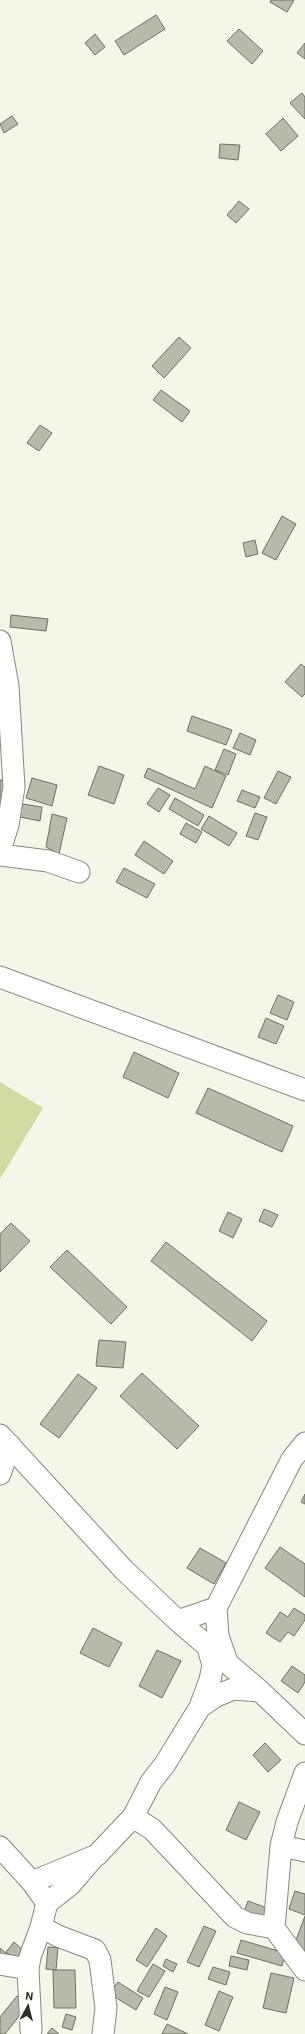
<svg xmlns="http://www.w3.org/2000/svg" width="305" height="2034" font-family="Roboto,sans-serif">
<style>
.green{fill:#d3dba2}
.building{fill:#b8baae;stroke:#6e6f65}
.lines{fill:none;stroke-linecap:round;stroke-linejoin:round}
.minor-casing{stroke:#87897e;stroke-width:23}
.minor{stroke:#fff;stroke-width:21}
</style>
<rect width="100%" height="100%" fill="#f4f6ea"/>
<path class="green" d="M0 1082 43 1108 0 1179Z"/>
<path class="building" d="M271 0H294L287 12 270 2Z
M156 15 165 29 124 55 115 41Z
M239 29 263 51 252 64 227 41Z
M95 34 105 47 95 55 85 43Z
M305 43V59L297 53Z
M302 93 305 97V119L290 103Z
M12 116 18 124 4 133 0 124Z
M283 118 298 136 281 151 266 134Z
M220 144 240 145 238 160 219 158Z
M239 201 249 209 236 223 227 215Z
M179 337 191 348 164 378 152 366Z
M161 390 190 411 182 422 153 400Z
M40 425 52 433 39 451 27 443Z
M282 516 296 524 276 560 262 553Z
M255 540 258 554 246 557 243 543Z
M11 615 48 619 46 631 10 627Z
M301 664 305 667V694L302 697 285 682Z
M192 716 232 730 226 745 187 731Z
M240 733 256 740 250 755 233 748Z
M224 749 236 754 228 775 215 770Z
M99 766 124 775 114 804 88 795Z
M205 766 226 776 212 808 144 777 148 768 195 789Z
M278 771 291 777 276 804 264 798Z
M32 778 57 785 52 806 26 798Z
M0 780 11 781 10 802 0 801Z
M158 788 170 795 159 812 147 804Z
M242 790 260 797 255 808 237 801Z
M175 798 204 815 198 826 169 809Z
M22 804 42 807 40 821 20 817Z
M255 813 267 817 258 840 246 836Z
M52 814 67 818 59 854 46 847Z
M209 816 237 833 229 846 201 829Z
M186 823 202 832 196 843 180 834Z
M144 841 173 861 164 874 135 855Z
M124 868 155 884 147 898 116 882Z
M278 995 294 1002 287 1020 270 1013Z
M266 1018 284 1026 276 1044 258 1037Z
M134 1052 179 1073 168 1098 123 1077Z
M208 1088 293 1126 282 1152 196 1113Z
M264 1209 278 1215 272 1227 259 1221Z
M228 1212 242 1219 233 1238 219 1231Z
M11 1223 30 1241 0 1272V1234Z
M166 1242 267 1321 252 1341 151 1261Z
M67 1250 127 1307 111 1324 50 1267Z
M99 1340 126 1342 123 1368 96 1366Z
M142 1373 199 1426 177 1449 120 1396Z
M78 1374 97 1388 59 1438 40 1424Z
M305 1494V1504L301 1502Z
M280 1547 305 1564V1597L265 1568Z
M200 1548 226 1563 214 1584 187 1568Z
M294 1608 305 1615V1620L294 1636 288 1632 280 1642 266 1633 280 1612 288 1617Z
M93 1628 122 1643 109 1667 80 1653Z
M157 1650 181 1661 162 1698 139 1686Z
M292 1666 305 1675V1682L298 1693 281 1681Z
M265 1743 281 1760 268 1772 253 1755Z
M239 1802 260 1812 246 1840 226 1830Z
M295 1891 305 1894V1915L289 1909Z
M248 1901 267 1908 263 1919 244 1912Z
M305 1916V1956L292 1951Z
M204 1926 216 1931 199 1967 187 1962Z
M156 1928 167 1936 147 1967 136 1960Z
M241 1940 285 1953 282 1966 237 1953Z
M14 1942 24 1951 17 1960 6 1952Z
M48 1947 58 1948 56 1970 46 1969Z
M0 1948 8 1955 0 1962Z
M231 1956 249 1960 247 1970 229 1966Z
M166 1959 177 1964 173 1972 163 1966Z
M153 1964 165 1971 149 1997 137 1991Z
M213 1967 230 1972 226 1985 208 1979Z
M53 1970H75L76 2008H54Z
M271 1973 294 1978 286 2013 263 2008Z
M118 1982 143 1998 136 2010 110 1994Z
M165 1987 178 1992 167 2020 154 2014Z
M219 1991 233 1997 219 2031 205 2025Z
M17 1996 28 2005 5 2034H0V2017Z
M66 2014 76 2017 72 2030 62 2027Z
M167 2024 188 2034H162Z
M52 2028 59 2034H47Z"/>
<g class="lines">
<defs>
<path id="minor" d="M0 641 8 686 14 787 8 825 0 850
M0 855 48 861 79 872
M0 977 305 1090
M0 1435 124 1570 178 1621 260 1691 305 1734
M0 1474 10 1445
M216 1608 218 1636 227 1662
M178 1621 216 1608 292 1459 305 1443
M200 1707 216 1696 233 1689 260 1691
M305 1773 287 1822 281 1846 274 1928 305 1970
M133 1817 152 1829 235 1917 247 1923 274 1928
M281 1846 305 1851
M0 1847 32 1882
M47 1903 70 1885 95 1856
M41 1927 58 1936 95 1950 100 1960 106 2008 103 2034
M0 1964 28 1969
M31 2030 28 1969 30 1957 41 1927 47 1903 32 1882 97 1855 133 1817 151 1782 165 1764 200 1707 210 1680 213 1665 207 1645"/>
</defs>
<use href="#minor" class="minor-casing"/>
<use href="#minor" class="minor"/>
</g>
<g transform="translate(28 2006) rotate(7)" stroke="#ffffff" stroke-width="3" paint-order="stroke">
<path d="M0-3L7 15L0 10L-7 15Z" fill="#2d2e29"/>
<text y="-6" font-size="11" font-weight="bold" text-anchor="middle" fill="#2d2e29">N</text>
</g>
</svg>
